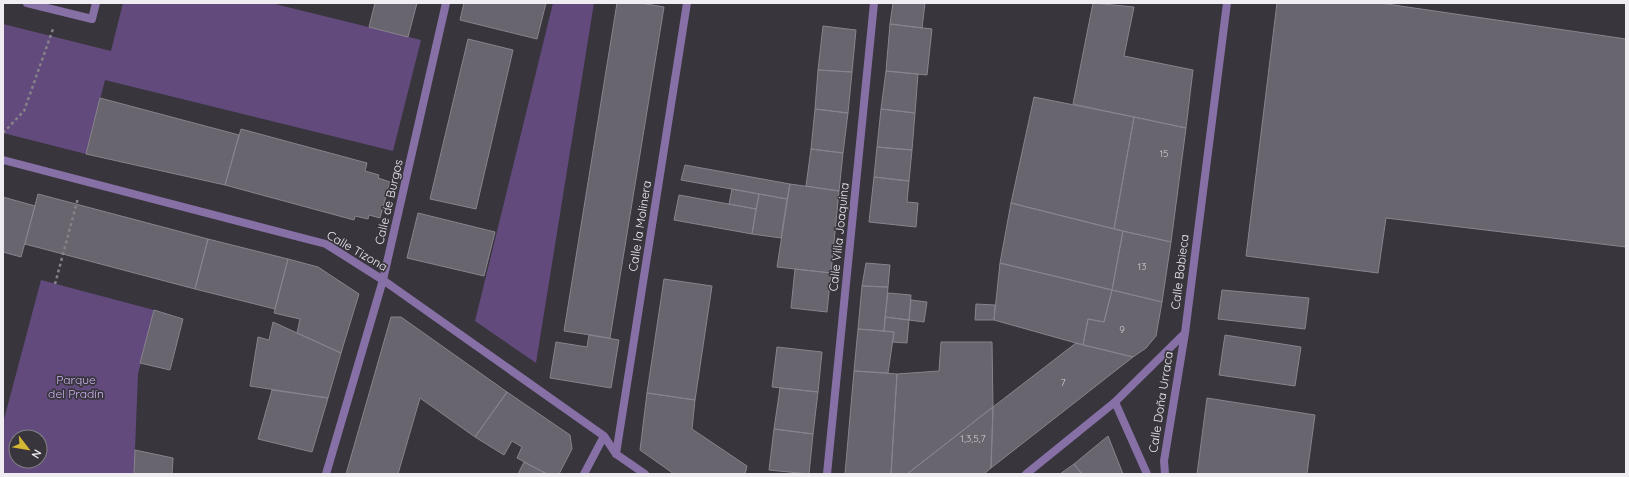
<svg xmlns="http://www.w3.org/2000/svg" width="1629" height="477" font-family="Quicksand,sans-serif">
<style>
.green{fill:#624b7c;fill-rule:evenodd}
.building{fill:#69656f;stroke:#88848e}
.lines{fill:none;stroke-linecap:round;stroke-linejoin:round}
.path{stroke:#858289;stroke-width:2.5;stroke-dasharray:3 3;stroke-linecap:butt}
.street{stroke:#8770a5;stroke-width:8}
.labels{text-anchor:middle;stroke-width:3.5;stroke-linejoin:round;paint-order:stroke}
.number-label{font-size:10px;fill:#cecbd1}
.street-label{font-size:12px;fill:#efedf2;stroke:#38353d}
.park-label{font-size:12px;fill:#d0b4f4;stroke:#38353d}
</style>
<rect width="100%" height="100%" fill="#38353d"/>
<path class="green" d="M123 3H271L421 40 393 151 105 80 86 154 3 133V24L111 51Z
M553 3H594L536 363 475 321Z
M41 280 154 310 138 374 134 474H3V423ZM16 437H40V461H16Z"/>
<path class="building" d="M375 3H417L408 37 369 27Z
M464 3H546L537 39 460 20Z
M617 3H641L664 7 610 338 564 331Z
M893 3H925L922 28 890 24Z
M1093 3 1134 7 1124 56 1193 70 1186 128 1073 104Z
M1277 3H1380L1626 39V247L1386 218 1378 273 1246 256Z
M890 24 932 29 927 75 886 71Z
M823 26 856 30 852 72 818 70Z
M468 39 513 50 476 209 430 199Z
M818 70 852 72 848 113 815 109Z
M886 71 918 74 915 113 881 109Z
M1034 97 1134 117 1114 229 1011 203Z
M100 98 239 135 225 185 86 154Z
M815 109 848 113 843 153 811 149Z
M881 109 915 113 912 150 877 147Z
M1134 117 1186 128 1171 242 1114 229Z
M241 129 367 163 365 171 379 175 378 178 390 182 380 218 369 215 368 219 355 216 354 220 225 185Z
M877 147 912 150 909 181 874 177Z
M811 149 843 153 839 191 806 186Z
M685 165 790 184 787 199 681 180Z
M874 177 909 181 907 202 918 203 916 227 869 222Z
M790 184 839 191 831 273 777 267Z
M732 189 759 194 756 209 729 204Z
M38 194 208 239 195 289 25 244Z
M759 194 787 199 781 238 752 234Z
M679 195 756 209 752 234 674 220Z
M3 197 35 206 21 257 3 252Z
M1011 203 1123 231 1112 290 1000 263Z
M418 213 495 232 484 276 407 258Z
M1123 231 1171 242 1162 302 1112 290Z
M208 239 288 259 275 309 195 289Z
M288 259 318 267 359 294 341 353 297 333 300 319 274 313Z
M866 263 890 265 888 287 862 286Z
M1000 263 1112 290 1104 322 1088 319 1083 345 994 320Z
M795 269 831 273 827 312 791 308Z
M664 279 712 286 695 400 647 393Z
M862 286 888 287 884 331 858 329Z
M1112 290 1162 302 1156 336 1146 348 1133 357 1083 345 1088 319 1104 322Z
M1222 290 1309 298 1305 329 1218 319Z
M888 293 911 295 909 320 885 317Z
M911 300 927 302 924 322 909 320Z
M976 304 995 305 994 320H975Z
M154 310 183 319 170 370 140 363Z
M391 317H401L507 392 475 437 420 398 398 474H346Z
M885 317 909 320 907 343 893 342 894 332 884 331Z
M273 322 341 353 328 398 250 386 258 337 269 340Z
M858 329 894 332 888 373 854 371Z
M589 335 619 340 611 388 550 378 556 342 587 347Z
M1225 335 1301 347 1295 386 1219 375Z
M941 342H992L993 407 907 474H891L897 374 939 371Z
M1076 343 1133 357 991 468 993 407Z
M777 347 822 352 818 392 772 387Z
M854 371 897 374 891 474H845Z
M780 388 818 392 813 434 774 429Z
M272 390 328 398 312 452 258 439Z
M507 392 570 435 572 449 559 474H547L517 458 522 447 512 441 504 455 475 437Z
M647 393 695 400 692 429 747 466 745 474H674L640 450Z
M1207 398 1315 415 1307 474H1197Z
M993 407 991 468 984 474H907Z
M774 429 813 434 809 474 769 470Z
M1108 436 1123 474H1082L1074 464Z
M135 450 173 458 172 474H134Z
M524 462 547 474H518Z
M1074 464 1082 474H1060Z"/>
<g class="lines">
<path class="path" d="M3 133 24 111 53 29
M55 284 78 198"/>
<path class="street" d="M27 3 92 19 96 3
M3 160 326 244 383 280 604 436 616 454 645 474
M1115 402 1147 474
M616 454 687 3
M326 474 383 280 446 3
M584 474 604 436
M827 474 874 3
M1026 474 1115 402 1185 333 1227 3
M1165 474 1164 461 1185 333"/>
</g>
<g class="labels">
<g class="number-label">
<text x="1164" y="157">15</text>
<text x="1142" y="270">13</text>
<text x="1122" y="333">9</text>
<text x="1063" y="386">7</text>
<text x="973" y="442">1,3,5,7</text>
</g>
<g class="street-label">
<text transform="translate(389 202) rotate(-77)" y="4">Calle de Burgos</text>
<text transform="translate(640 226) rotate(-81)" y="4">Calle la Molinera</text>
<text transform="translate(839 237) rotate(-84)" y="4">Calle Villa Joaquina</text>
<text transform="translate(357 251) rotate(30)" y="4">Calle Tizona</text>
<text transform="translate(1180 272) rotate(-83)" y="4">Calle Babieca</text>
<text transform="translate(1161 402) rotate(-81)" y="4">Calle Doña Urraca</text>
</g>
<g class="park-label">
<text x="76" y="384">Parque<tspan x="76" dy="14">del Pradín</tspan></text>
</g>
</g>
<rect width="1629" height="477" fill="none" stroke="#efedf2" stroke-width="8"/>
<g transform="translate(28 449) rotate(121)"><circle r="19" fill="#38353d" stroke="#817f85"/>
<path d="M0-3L7 15L0 10L-7 15Z" fill="#d5b534"/>
<text y="-6" font-size="11" font-weight="bold" text-anchor="middle" fill="#efedf2">N</text>
</g>
</svg>
